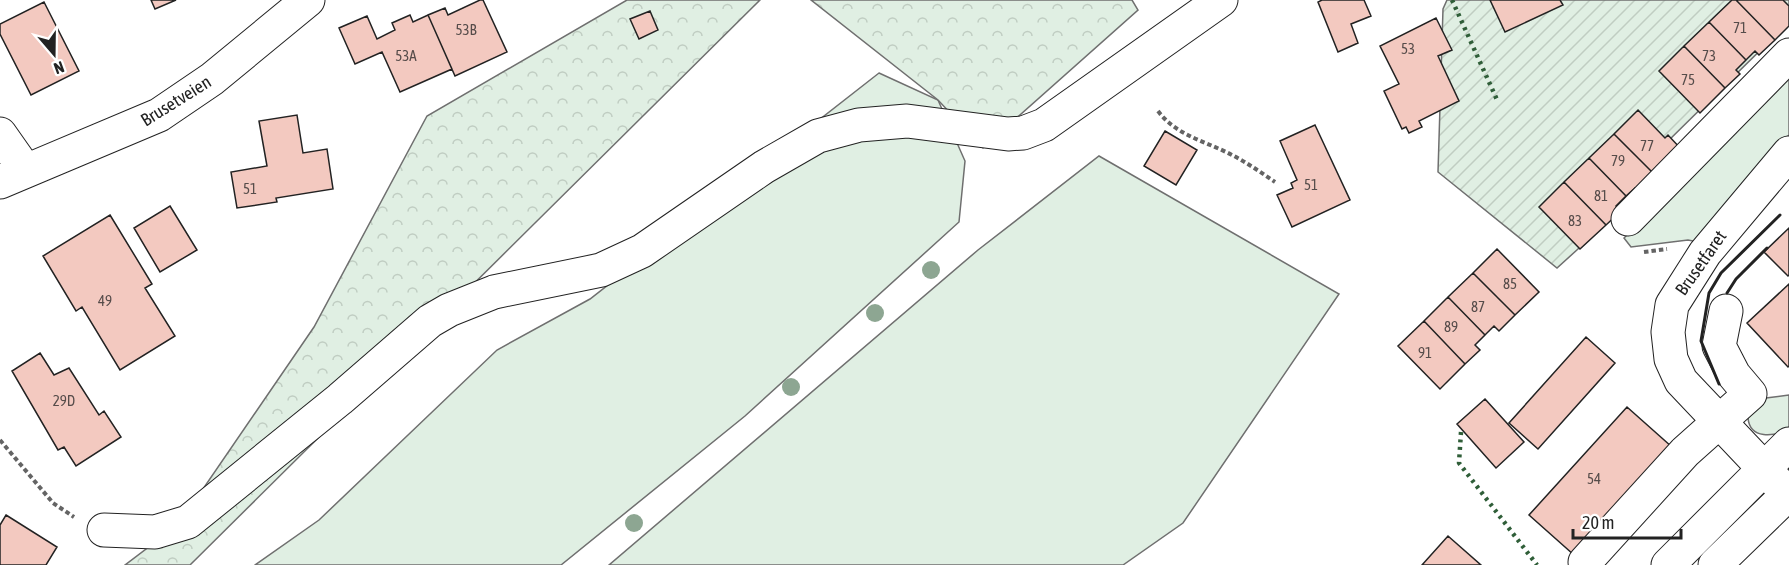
<svg xmlns="http://www.w3.org/2000/svg" width="1789" height="565" font-family="'Asap Condensed',sans-serif">
<style>
.green{fill:#e0efe3;stroke:#6f6f6f;stroke-width:1.5}
.forest{fill:url(#forest-crowns);stroke:#6f6f6f;stroke-width:1.5}
.garden{fill:url(#garden-furrows);stroke:#6f6f6f;stroke-width:1.5}
.building{fill:#f3c9c0;stroke:#222;stroke-width:1.5}
.lines{fill:none;stroke-linecap:round;stroke-linejoin:round}
.minor-casing{stroke:#222;stroke-width:35}
.major-casing{stroke:#222;stroke-width:35}
.path{stroke:#646464;stroke-width:4;stroke-dasharray:4.5 3;stroke-linecap:butt}
.minor{stroke:#fff;stroke-width:33}
.major{stroke:#fff;stroke-width:33}
.hedge{stroke:#2f5e38;stroke-width:4.5;stroke-dasharray:3 4.5;stroke-linecap:butt}
.wall{stroke:#222;stroke-width:3}
.tree{fill:#8da692}
.labels{text-anchor:middle;stroke-width:4.5;stroke-linejoin:round;paint-order:stroke}
.number-label{font-size:15px;fill:#564c4a}
.street-label{font-size:18px;fill:#222;stroke:#fff}
</style>
<defs>
<pattern id="forest-crowns" width="20" height="18" patternUnits="userSpaceOnUse" patternTransform="scale(1.5)"><rect width="20" height="18" fill="#e0efe3"/><path d="M2 6a3 3 0 1 1 6 0M12 15a3 3 0 1 1 6 0" fill="none" stroke="#c0cdc2"/></pattern>
<pattern id="garden-furrows" width="10" height="10" patternUnits="userSpaceOnUse" patternTransform="scale(1.5)"><rect width="10" height="10" fill="#e0efe3"/><path d="M-1 1l2-2M0 10L10 0M9 11l2-2" fill="none" stroke="#c0cdc2"/></pattern>
</defs>
<rect width="100%" height="100%" fill="#fff"/>
<path class="green" d="M1789 66V135L1698 242 1688 240 1631 247 1624 238 1707 157Z
M879 73 938 100 965 161 959 222 745 416 561 565H255L319 520 497 350 590 299Z
M1099 156 1339 294 1183 523 1123 565H609L978 250Z
M1789 395V430C1774 436 1750 440 1748 418L1758 399Z"/>
<path class="forest" d="M627 0H760L190 565H125L179 524 314 327 427 116Z
M811 0H1132L1138 10 983 148 938 100Z"/>
<path class="garden" d="M1447 0H1789V22L1663 146 1578 249 1557 268 1438 172 1443 9Z"/>
<path class="building" d="M151 0H176L155 9Z
M480 0H483L507 52 455 76 428 15 445 8 448 15Z
M1322 0H1364L1371 16 1351 24 1358 43 1338 52 1318 2Z
M1490 0H1560L1563 5 1505 32Z
M1732 0H1736L1775 40 1759 55 1755 51 1746 60 1709 22Z
M1736 0H1783L1789 6V26L1775 40Z
M44 2 79 71 31 95 0 34V24Z
M650 11 658 30 639 39 630 19Z
M410 15 413 22 428 15 452 69 400 92 382 52 355 64 339 28 367 16 377 39 395 30 392 23Z
M1436 18 1452 50 1438 56 1459 101 1419 121 1422 127 1409 133 1406 127 1402 129 1384 91 1399 84 1380 46Z
M1709 22 1746 60 1736 70 1740 74 1725 88 1684 46Z
M1684 46 1725 88 1700 113 1659 71Z
M1638 110 1665 138 1668 135 1682 150 1656 176 1614 134Z
M297 115 303 153 327 149 333 189 276 198 277 202 237 208 231 172 267 166 259 121Z
M1315 125 1350 200 1292 227 1277 195 1293 188 1291 183 1297 180 1280 141Z
M1165 131 1197 150 1176 185 1144 166Z
M1614 134 1656 176 1640 192 1635 188 1626 196 1589 158Z
M1589 158 1626 196 1616 206 1621 211 1606 225 1564 182Z
M1564 182 1606 225 1580 249 1539 207Z
M170 206 197 250 160 272 134 228Z
M110 215 152 284 145 288 175 336 120 370 82 307 76 311 43 256Z
M1789 228V275L1788 276 1764 252Z
M1497 249 1539 292 1515 315 1473 273Z
M1473 273 1515 315 1499 331 1494 326 1485 335 1448 297Z
M1789 284V366L1788 367 1747 323Z
M1448 297 1485 335 1475 345 1480 350 1465 364 1424 321Z
M1424 321 1465 364 1440 389 1398 346Z
M1586 337 1615 363 1538 449 1509 423Z
M40 353 54 375 69 368 99 415 104 411 121 437 76 466 64 447 58 450 12 371Z
M1485 399 1524 442 1496 468 1457 424Z
M1627 407 1672 447 1574 555 1529 515Z
M6 515 57 547 46 565H0V525Z
M1448 536 1481 565H1422Z"/>
<g class="lines">
<defs>
<path id="minor" d="M0 134 26 171
M0 182 159 115 212 79 308 0
M1628 219 1789 55
M1788 494 1681 381 1671 359 1668 332 1672 305 1705 253 1789 153
M104 530 155 532 188 522 340 399 430 321 449 310 494 292 601 270 642 251 764 167 818 136 859 125 907 121 1008 134 1023 133 1044 125 1221 0
M1585 562 1685 452 1750 394 1734 375 1719 346 1726 311"/>
<path id="major" d="M1668 565 1789 444
M1715 565 1789 493"/>
</defs>
<use href="#minor" class="minor-casing"/>
<use href="#major" class="major-casing"/>
<path class="path" d="M1158 111C1175 134 1201 140 1226 152 1243 160 1259 171 1275 182
M1644 252 1667 249
M0 440 53 503 74 517"/>
<use href="#minor" class="minor"/>
<use href="#major" class="major"/>
<path class="hedge" d="M1452 0 1498 102
M1461 432 1459 463 1537 565"/>
<path class="wall" d="M1727 293 1736 279 1767 248
M1719 384 1701 341 1709 293 1721 273 1780 215"/>
</g>
<g class="tree">
<circle cx="931" cy="270" r="9"/>
<circle cx="875" cy="313" r="9"/>
<circle cx="791" cy="387" r="9"/>
<circle cx="634" cy="523" r="9"/>
</g>
<g class="labels">
<g class="number-label">
<text x="1740" y="33">71</text>
<text x="466" y="35">53B</text>
<text x="1408" y="54">53</text>
<text x="406" y="61">53A</text>
<text x="1709" y="61">73</text>
<text x="1688" y="85">75</text>
<text x="1647" y="151">77</text>
<text x="1618" y="166">79</text>
<text x="1311" y="190">51</text>
<text x="250" y="194">51</text>
<text x="1601" y="201">81</text>
<text x="1575" y="226">83</text>
<text x="1510" y="289">85</text>
<text x="105" y="306">49</text>
<text x="1478" y="312">87</text>
<text x="1451" y="332">89</text>
<text x="1425" y="358">91</text>
<text x="64" y="406">29D</text>
<text x="1594" y="484">54</text>
</g>
<g class="street-label">
<text transform="translate(176 101) rotate(-32)" y="6">Brusetveien</text>
<text transform="translate(1701 263) rotate(-55)" y="6">Brusetfaret</text>
</g>
</g>
<g transform="translate(54 54) rotate(160)" stroke="#ffffff" stroke-width="4.5" paint-order="stroke">
<path d="M0-4.5L10 22L0 15L-10 22Z" fill="#222222"/>
<text y="-9" font-size="16" font-weight="bold" text-anchor="middle" fill="#222222">N</text>
</g>
<path d="M1573 529v9h108v-9" fill="none" stroke="#222222" stroke-width="3"/>
<text x="1582" y="529" font-size="18" fill="#222222" stroke="#ffffff" stroke-width="4.5" paint-order="stroke">20 m</text>
</svg>
